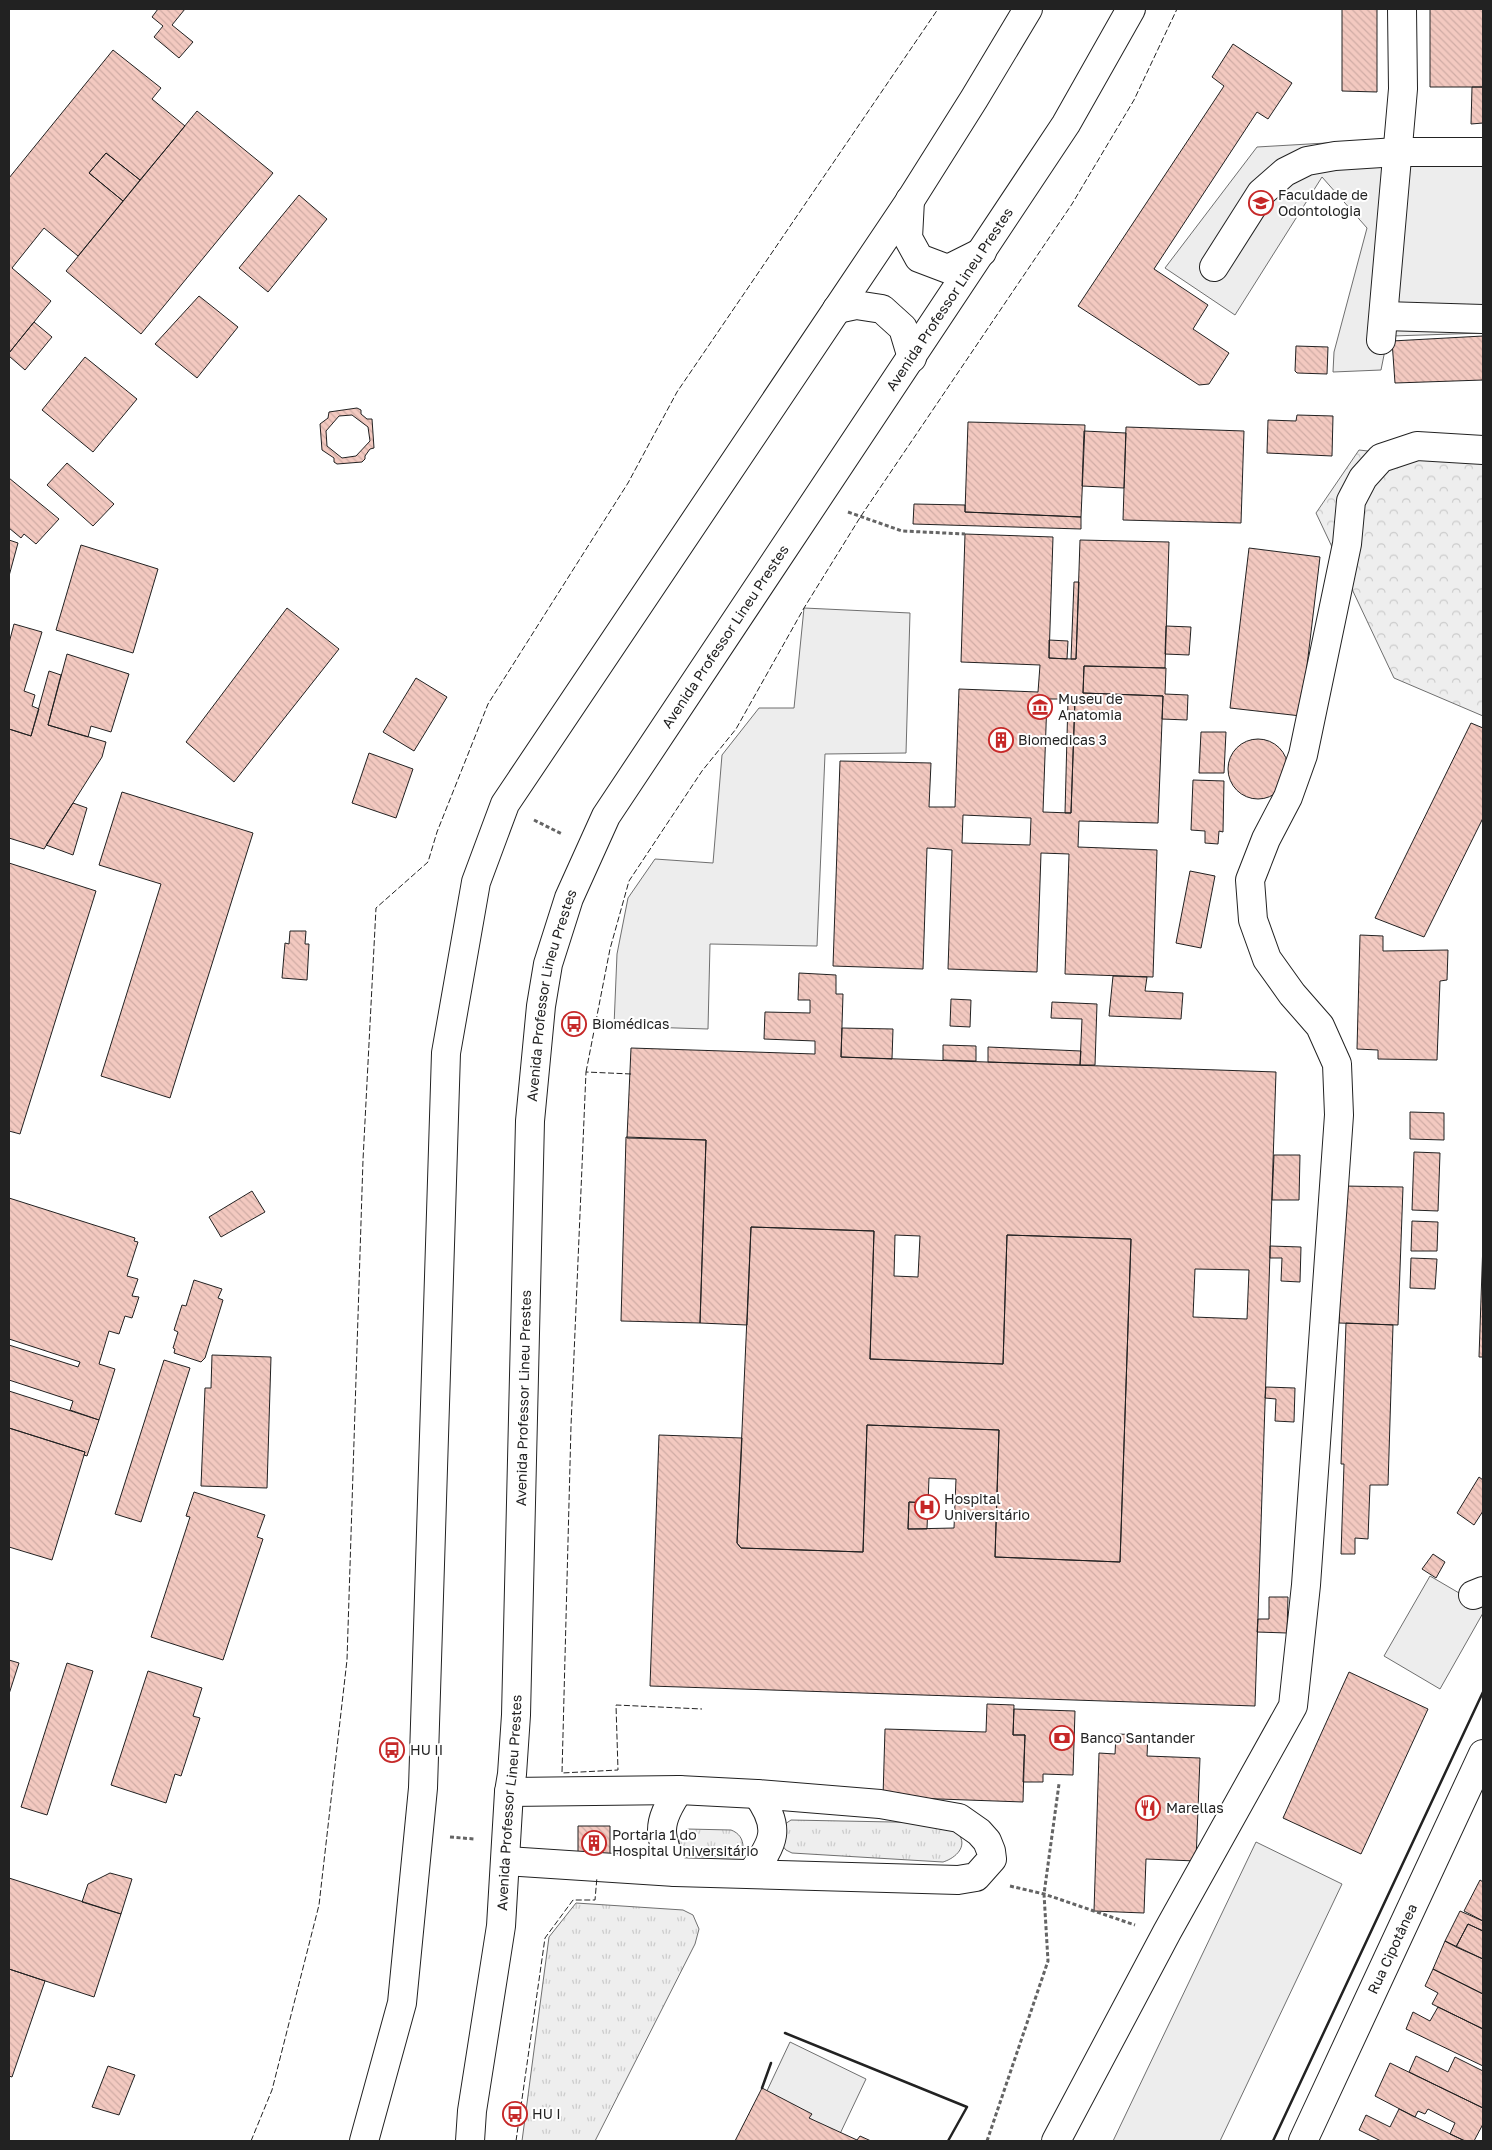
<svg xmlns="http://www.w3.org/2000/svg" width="1492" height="2150" font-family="'Golos Text',sans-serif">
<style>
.grass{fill:url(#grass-tufts);stroke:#6f6f6f}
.forest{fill:url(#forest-crowns);stroke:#6f6f6f}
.parking{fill:#ededed;stroke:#6f6f6f}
.building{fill:url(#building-back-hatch);stroke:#222;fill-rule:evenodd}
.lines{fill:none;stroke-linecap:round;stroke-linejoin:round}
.minor-casing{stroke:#222;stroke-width:30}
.path{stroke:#646464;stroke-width:3;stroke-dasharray:4 2.5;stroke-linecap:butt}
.minor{stroke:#fff;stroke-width:28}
.fence{stroke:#222;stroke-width:1;stroke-dasharray:6 2.5;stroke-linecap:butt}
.wall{stroke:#222;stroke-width:2.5}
.labels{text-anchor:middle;stroke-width:4;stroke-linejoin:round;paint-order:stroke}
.poi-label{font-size:14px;fill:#222;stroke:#fff;text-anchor:start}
.street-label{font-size:14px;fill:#222;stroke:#fff}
</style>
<defs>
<pattern id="grass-tufts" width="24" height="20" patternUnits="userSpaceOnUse" patternTransform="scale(1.25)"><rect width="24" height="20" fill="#eee"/><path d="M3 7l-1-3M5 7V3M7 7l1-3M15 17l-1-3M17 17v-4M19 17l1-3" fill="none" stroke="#ccc"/></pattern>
<pattern id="forest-crowns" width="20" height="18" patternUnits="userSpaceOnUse" patternTransform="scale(1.25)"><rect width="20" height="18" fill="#eee"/><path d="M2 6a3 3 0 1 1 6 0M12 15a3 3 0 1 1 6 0" fill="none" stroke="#ccc"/></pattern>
<pattern id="building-back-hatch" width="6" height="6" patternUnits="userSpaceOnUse" patternTransform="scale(1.25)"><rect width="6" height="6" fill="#f3c9c0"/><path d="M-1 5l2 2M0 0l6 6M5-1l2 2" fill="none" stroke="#d0aca5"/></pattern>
</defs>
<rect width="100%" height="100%" fill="#fff"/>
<path class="grass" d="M791 1820 944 1823C949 1827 957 1831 960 1836 967 1849 953 1859 943 1862L792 1853 786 1850 781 1844 785 1824Z
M687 1829 731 1830C739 1833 743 1839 743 1847L735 1857 688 1856C681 1852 679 1848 679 1839Z
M576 1903 683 1910 693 1915 699 1929 695 1944 595 2141H522L549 1937Z"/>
<path class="forest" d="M1359 450 1483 464V716L1394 678 1316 513Z"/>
<path class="parking" d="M1483 139V333L1392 336 1387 340 1381 370 1333 372 1334 352 1367 228 1322 177 1235 315 1165 268 1257 147 1361 141Z
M804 608 910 613 906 753 825 754 817 946 710 944 708 1029 614 1026 617 954 628 898 655 859 713 863 722 755 759 708H794Z
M1430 1576 1483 1607V1613L1440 1689 1384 1656Z
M1256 1842 1342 1884 1220 2141H1113Z
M790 2042 866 2079 838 2138 765 2095Z"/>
<path class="building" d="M158 9H185L172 25 193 42 179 58 154 37 163 26 152 17Z
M1342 9H1377V92L1342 91Z
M1430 9H1483V87H1430Z
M1233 44 1292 83 1268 119 1257 112 1154 269 1208 305 1193 329 1229 353 1209 384 1199 385 1078 306 1224 86 1212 77Z
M113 50 161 88 152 99 185 126 140 180 106 153 89 173 123 201 78 256 44 228 12 268 51 301 9 353V178Z
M1472 87H1483V123L1471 124Z
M197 111 273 173 141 334 66 271Z
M106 153 140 180 123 201 89 173Z
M299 195 327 219 268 292 239 268Z
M199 296 238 327 197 378 155 344Z
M34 322 52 337 25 370 9 356V353Z
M1483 336V380L1395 383 1392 341Z
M1296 346 1328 347 1327 374 1297 373 1295 371Z
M85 357 137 399 93 452 42 410Z
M357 408 361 410V414L367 419H372L374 448 370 449 365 456V459L362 462 337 464 334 462V458L322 450 320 424 328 418 329 412ZM352 415 368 427 370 441 356 456 342 458 327 446 326 431 339 416Z
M1297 415 1333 416 1332 456 1267 453 1268 420 1296 421Z
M968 422 1085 425 1081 517 965 512Z
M1126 427 1244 431 1241 523 1123 520Z
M1084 431 1126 433 1124 488 1082 486Z
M67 463 114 504 93 526 47 485Z
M9 478 59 519 36 544 24 534 21 538 9 528Z
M914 504 965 505V512L1081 517V529L913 524Z
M965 534 1053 537 1049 658 1071 659H1076L1080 540 1169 542 1165 668 1084 666 1083 693 1163 696 1158 823 1079 821 1078 847 1157 850 1153 977 1065 974 1069 854 1041 853 1037 972 948 969 952 850 927 848 923 969 833 966 840 761 931 763 929 807H955L959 689 1038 692 1040 665 961 662ZM1047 699H1075L1071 813 1043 812ZM963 815 1031 818 1030 845 962 843Z
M9 540 18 543 9 576Z
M81 545 158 569 133 653 56 630Z
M1249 548 1320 557 1301 716 1230 708Z
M1074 582H1079L1076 659H1071Z
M287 608 339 649 234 782 186 742Z
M14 624 42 632 24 691 35 695 32 706 39 709 31 736 9 729V643Z
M1166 626 1191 627 1189 655 1165 654Z
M1049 640 1068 641 1067 659 1049 658Z
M67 654 129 674 111 732 91 726 88 737 48 725Z
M1084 666 1166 668 1165 694 1188 695 1187 720 1162 719 1163 696 1083 693Z
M49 671 61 675 48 725 106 742 102 757 44 849 9 838V729L31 736Z
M416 678 447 697 414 751 383 732Z
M1068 699H1075L1071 813H1065Z
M1471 723 1483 728V818L1424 937 1375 918Z
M1201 732H1226L1224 773H1199Z
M1228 769a30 30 0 1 1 60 0a30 30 0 1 1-60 0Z
M369 753 413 769 396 818 352 803Z
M1193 780 1224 781 1223 832 1219 831 1218 844 1205 843V831L1191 830Z
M122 792 253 833 170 1098 101 1076 161 884 99 865Z
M73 803 87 808 73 855 46 845Z
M9 863 96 891 20 1134 9 1131Z
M1190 871 1215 876 1201 948 1176 943Z
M290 931H306L305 944H309L307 980 282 978 285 943 289 944Z
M1360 935 1383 936V951L1448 950 1447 980 1440 981 1437 1060 1378 1059V1050L1357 1049Z
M799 973 836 975V994H843L841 1057 1276 1072 1255 1706 650 1686 659 1435 742 1438 737 1543 741 1548 863 1552 867 1425 999 1430 995 1557 1120 1562 1131 1239 1007 1235 1003 1364 870 1359 874 1231 751 1227 747 1325 700 1323 706 1140 627 1138 631 1048 815 1054V1041L764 1039 765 1012 810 1013V1000H798Z
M1113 976 1147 977 1145 991 1183 993 1181 1019 1109 1016Z
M951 999 971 1000 970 1027 950 1026Z
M1052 1002 1097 1004 1095 1065H1080L1082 1019 1051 1018Z
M842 1028 893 1029 892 1059 841 1057Z
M943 1045 976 1046V1061L943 1060Z
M988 1047 1081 1051 1080 1065 988 1062Z
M1410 1112 1444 1113V1140L1410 1139Z
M626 1137 706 1140 700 1323 621 1321Z
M1414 1152 1440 1153 1438 1211 1412 1210Z
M1274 1155H1300L1299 1200H1272Z
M1344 1186 1403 1187 1398 1325 1339 1323Z
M252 1191 265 1212 221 1237 209 1217Z
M9 1198 135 1238 134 1241 138 1242 127 1276 138 1279 132 1296 139 1297 132 1318 125 1316 119 1334 109 1331 99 1364 115 1369 99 1420 70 1410 73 1401 9 1380V1345L78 1367 80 1362 9 1339Z
M1412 1221 1438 1222 1437 1251H1411Z
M751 1227 874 1231 870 1359 1003 1364 1007 1235 1131 1239 1120 1562 995 1557 999 1430 867 1425 863 1552 741 1548 737 1543Z
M895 1235 920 1236 918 1277 894 1276Z
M1483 1242V1357H1479Z
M1270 1246 1301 1247 1300 1282 1281 1281 1282 1258H1270Z
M1411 1258 1437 1259 1435 1289 1410 1288Z
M1195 1269 1249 1270 1247 1319 1193 1317Z
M194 1280 222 1289 218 1298 223 1300 205 1358 201 1362 174 1353 175 1349 173 1348 178 1332 174 1330 182 1305 186 1306Z
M1346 1323 1393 1325 1388 1485H1370L1368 1539 1355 1538V1554H1341L1344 1464H1341Z
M212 1355 271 1357 267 1488 201 1486 205 1388H211Z
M164 1360 190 1368 141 1522 115 1514Z
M1266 1387 1295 1388 1294 1422 1275 1421 1276 1399 1265 1398Z
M9 1391 99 1420 87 1456 84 1455 85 1452 9 1428Z
M9 1428 85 1452 52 1560 9 1547Z
M1479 1477 1483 1480V1511L1474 1525 1457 1513Z
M929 1478 956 1479 954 1528 908 1529 909 1502 928 1503Z
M194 1492 265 1515 257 1537 263 1539 223 1660 151 1637 190 1517 186 1516Z
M909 1502 928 1503 927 1529H908Z
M1433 1554 1445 1562 1436 1578 1422 1569Z
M1269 1597H1288L1287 1633 1257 1632 1258 1619H1269Z
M9 1660 19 1663 9 1694Z
M67 1663 93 1671 47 1815 21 1807Z
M148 1671 202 1688 193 1716 200 1718 181 1776 175 1774 166 1803 111 1785Z
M1349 1672 1428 1709 1361 1854 1283 1818Z
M987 1704 1014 1705 1013 1735H1025L1023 1802 883 1797 885 1729 986 1732Z
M1014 1709 1075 1711 1073 1775 1043 1774V1782H1023L1025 1735H1013Z
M1116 1734 1148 1735 1147 1756 1200 1758 1196 1861 1146 1859 1144 1913 1094 1911 1099 1753 1115 1754Z
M578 1826H610V1860H578Z
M110 1873 132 1879 121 1914 82 1902 88 1884Z
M9 1878 121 1914 94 1997 9 1969Z
M1480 1880 1483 1882V1921L1464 1911Z
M1460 1911 1483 1921V1931L1468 1924 1456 1947 1445 1941Z
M1468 1924 1483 1931V1959L1456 1947Z
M1445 1941 1483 1959V1994L1433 1969Z
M9 1969 45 1981 12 2077 9 2076Z
M1433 1969 1483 1994V2029L1432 2004 1438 1993 1425 1986Z
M1438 2007 1483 2029V2066L1406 2029 1413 2012 1430 2021Z
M1416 2056 1448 2072 1455 2057 1483 2071V2108L1409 2072Z
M1390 2063 1483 2108V2124L1474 2141H1465L1450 2134 1455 2123 1428 2109 1425 2114 1418 2111 1415 2117 1375 2096Z
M108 2066 135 2075 119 2115 92 2107Z
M762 2088 812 2114 809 2118 857 2140 860 2136 871 2141H735Z
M1399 2109 1415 2117 1465 2141H1381L1359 2130 1366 2115 1390 2127Z"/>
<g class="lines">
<defs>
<g id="minor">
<path d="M910 200 908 238 919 258 948 269 982 252"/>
<path d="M1214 267 1261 193 1285 172 1307 161 1335 156 1397 152H1483"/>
<path d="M837 309 856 305 882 309 903 328 912 358"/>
<path d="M1384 316 1483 319"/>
<path d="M1381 340 1403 89 1402 9"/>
<path d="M1473 1595 1483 1591"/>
<path d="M506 1861 675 1872 958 1880 976 1877 992 1859 991 1851 987 1841 979 1832 959 1818 880 1804 757 1794 679 1790 509 1792"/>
<path d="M675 1872C659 1835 655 1825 679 1790"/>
<path d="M751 1874C774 1843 782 1828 757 1794"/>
<path d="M364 2141 402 2003 423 1788 446 1053 476 882 505 804 911 199 974 99 1028 9"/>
<path id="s1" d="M470 2141 472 2111 501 1926 509 1792 512 1774 516 1715 530 1121 541 1006 548 964 569 898 606 816 1066 124 1131 9"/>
<path d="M1056 2141 1167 1932 1293 1706 1306 1585 1339 1115 1337 1064 1320 1026 1292 994 1267 959 1253 920 1250 880 1266 839 1288 797 1303 755 1347 544 1351 501 1363 478 1381 458 1417 446 1483 450"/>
<path id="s2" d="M1303 2141 1483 1754"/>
</g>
</defs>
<use href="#minor" class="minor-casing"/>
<path class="path" d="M848 512 902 531 965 534
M534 820 562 834
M450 1837 474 1839
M1010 1886 1044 1894 1135 1925
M987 2141 1048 1961 1044 1894 1059 1784"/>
<use href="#minor" class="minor"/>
<path class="fence" d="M586 1072 610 949 629 881 702 771 736 729 804 608 861 516 1072 204 1134 100 1177 9
M631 1074 586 1072 571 1426 562 1773 618 1770 616 1705 702 1709
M251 2141 272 2090 319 1905 347 1660 363 1160 376 908 428 862 437 832 488 704 628 483 677 392 938 9
M516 2141 545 1938 573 1900H595L597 1877"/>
<path class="wall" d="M785 2033 967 2107 948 2141
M762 2088 771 2063
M1273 2141 1483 1692"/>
</g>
<defs>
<symbol id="university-ring" viewBox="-11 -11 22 22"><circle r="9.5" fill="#fff" stroke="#c62828" stroke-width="1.5"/><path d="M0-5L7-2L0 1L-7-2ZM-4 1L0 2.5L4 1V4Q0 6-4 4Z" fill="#c62828"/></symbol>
<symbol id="museum-ring" viewBox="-11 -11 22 22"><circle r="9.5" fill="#fff" stroke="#c62828" stroke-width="1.5"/><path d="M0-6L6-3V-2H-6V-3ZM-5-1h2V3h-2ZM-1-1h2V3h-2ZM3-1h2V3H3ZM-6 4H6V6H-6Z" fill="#c62828"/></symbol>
<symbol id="building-ring" viewBox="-11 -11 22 22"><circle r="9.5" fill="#fff" stroke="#c62828" stroke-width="1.5"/><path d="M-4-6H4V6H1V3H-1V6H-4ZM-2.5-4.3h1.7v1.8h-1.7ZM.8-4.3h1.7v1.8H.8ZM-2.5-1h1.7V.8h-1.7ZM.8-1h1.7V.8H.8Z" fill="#c62828"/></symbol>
<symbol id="bus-ring" viewBox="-11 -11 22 22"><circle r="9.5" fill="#fff" stroke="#c62828" stroke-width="1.5"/><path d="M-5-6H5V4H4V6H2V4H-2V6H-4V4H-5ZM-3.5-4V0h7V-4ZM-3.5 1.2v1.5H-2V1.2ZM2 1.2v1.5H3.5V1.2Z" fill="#c62828"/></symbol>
<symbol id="hospital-ring" viewBox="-11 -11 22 22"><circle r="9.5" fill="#fff" stroke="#c62828" stroke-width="1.5"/><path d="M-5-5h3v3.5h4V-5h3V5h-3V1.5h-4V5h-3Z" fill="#c62828"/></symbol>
<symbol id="bank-ring" viewBox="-11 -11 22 22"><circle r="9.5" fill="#fff" stroke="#c62828" stroke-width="1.5"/><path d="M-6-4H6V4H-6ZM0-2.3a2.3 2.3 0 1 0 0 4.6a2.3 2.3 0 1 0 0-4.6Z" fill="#c62828"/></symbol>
<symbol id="restaurant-ring" viewBox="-11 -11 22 22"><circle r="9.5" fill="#fff" stroke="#c62828" stroke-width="1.5"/><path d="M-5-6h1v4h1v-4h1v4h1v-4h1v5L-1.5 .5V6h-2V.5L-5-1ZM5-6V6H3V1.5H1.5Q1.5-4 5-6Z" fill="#c62828"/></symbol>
</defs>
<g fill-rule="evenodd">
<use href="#university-ring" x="1247" y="189" width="28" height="28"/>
<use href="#museum-ring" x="1026" y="693" width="28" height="28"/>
<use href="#building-ring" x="987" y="726" width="28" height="28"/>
<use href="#bus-ring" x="560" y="1010" width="28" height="28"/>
<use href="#hospital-ring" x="913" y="1493" width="28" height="28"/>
<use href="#bank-ring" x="1048" y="1724" width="28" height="28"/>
<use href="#bus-ring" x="378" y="1736" width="28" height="28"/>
<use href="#restaurant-ring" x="1134" y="1794" width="28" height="28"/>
<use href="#building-ring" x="580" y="1829" width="28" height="28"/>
<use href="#bus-ring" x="501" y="2100" width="28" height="28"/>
</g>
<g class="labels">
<g class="poi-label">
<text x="1278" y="200">Faculdade de<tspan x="1278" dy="16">Odontologia</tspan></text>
<text x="1058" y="704">Museu de<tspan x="1058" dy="16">Anatomia</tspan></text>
<text x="1018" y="745">Biomedicas 3</text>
<text x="592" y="1029">Biomédicas</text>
<text x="944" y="1504">Hospital<tspan x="944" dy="16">Universitário</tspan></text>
<text x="1080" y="1743">Banco Santander</text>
<text x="410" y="1755">HU II</text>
<text x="1166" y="1813">Marellas</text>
<text x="612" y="1840">Portaria 1 do<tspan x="612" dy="16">Hospital Universitário</tspan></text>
<text x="532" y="2119">HU I</text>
</g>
<g class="street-label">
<text dy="5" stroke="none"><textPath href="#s1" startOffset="1961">Avenida Professor Lineu Prestes</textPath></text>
<text dy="5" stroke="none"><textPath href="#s1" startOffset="1556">Avenida Professor Lineu Prestes</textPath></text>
<text dy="5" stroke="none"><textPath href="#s1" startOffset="1151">Avenida Professor Lineu Prestes</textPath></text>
<text dy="5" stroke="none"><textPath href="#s1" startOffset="746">Avenida Professor Lineu Prestes</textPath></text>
<text dy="5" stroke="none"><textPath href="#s1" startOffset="341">Avenida Professor Lineu Prestes</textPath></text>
<text dy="5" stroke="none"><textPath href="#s2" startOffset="212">Rua Cipotânea</textPath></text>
</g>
</g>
<rect width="1492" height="2150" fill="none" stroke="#222222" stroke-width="20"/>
</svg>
